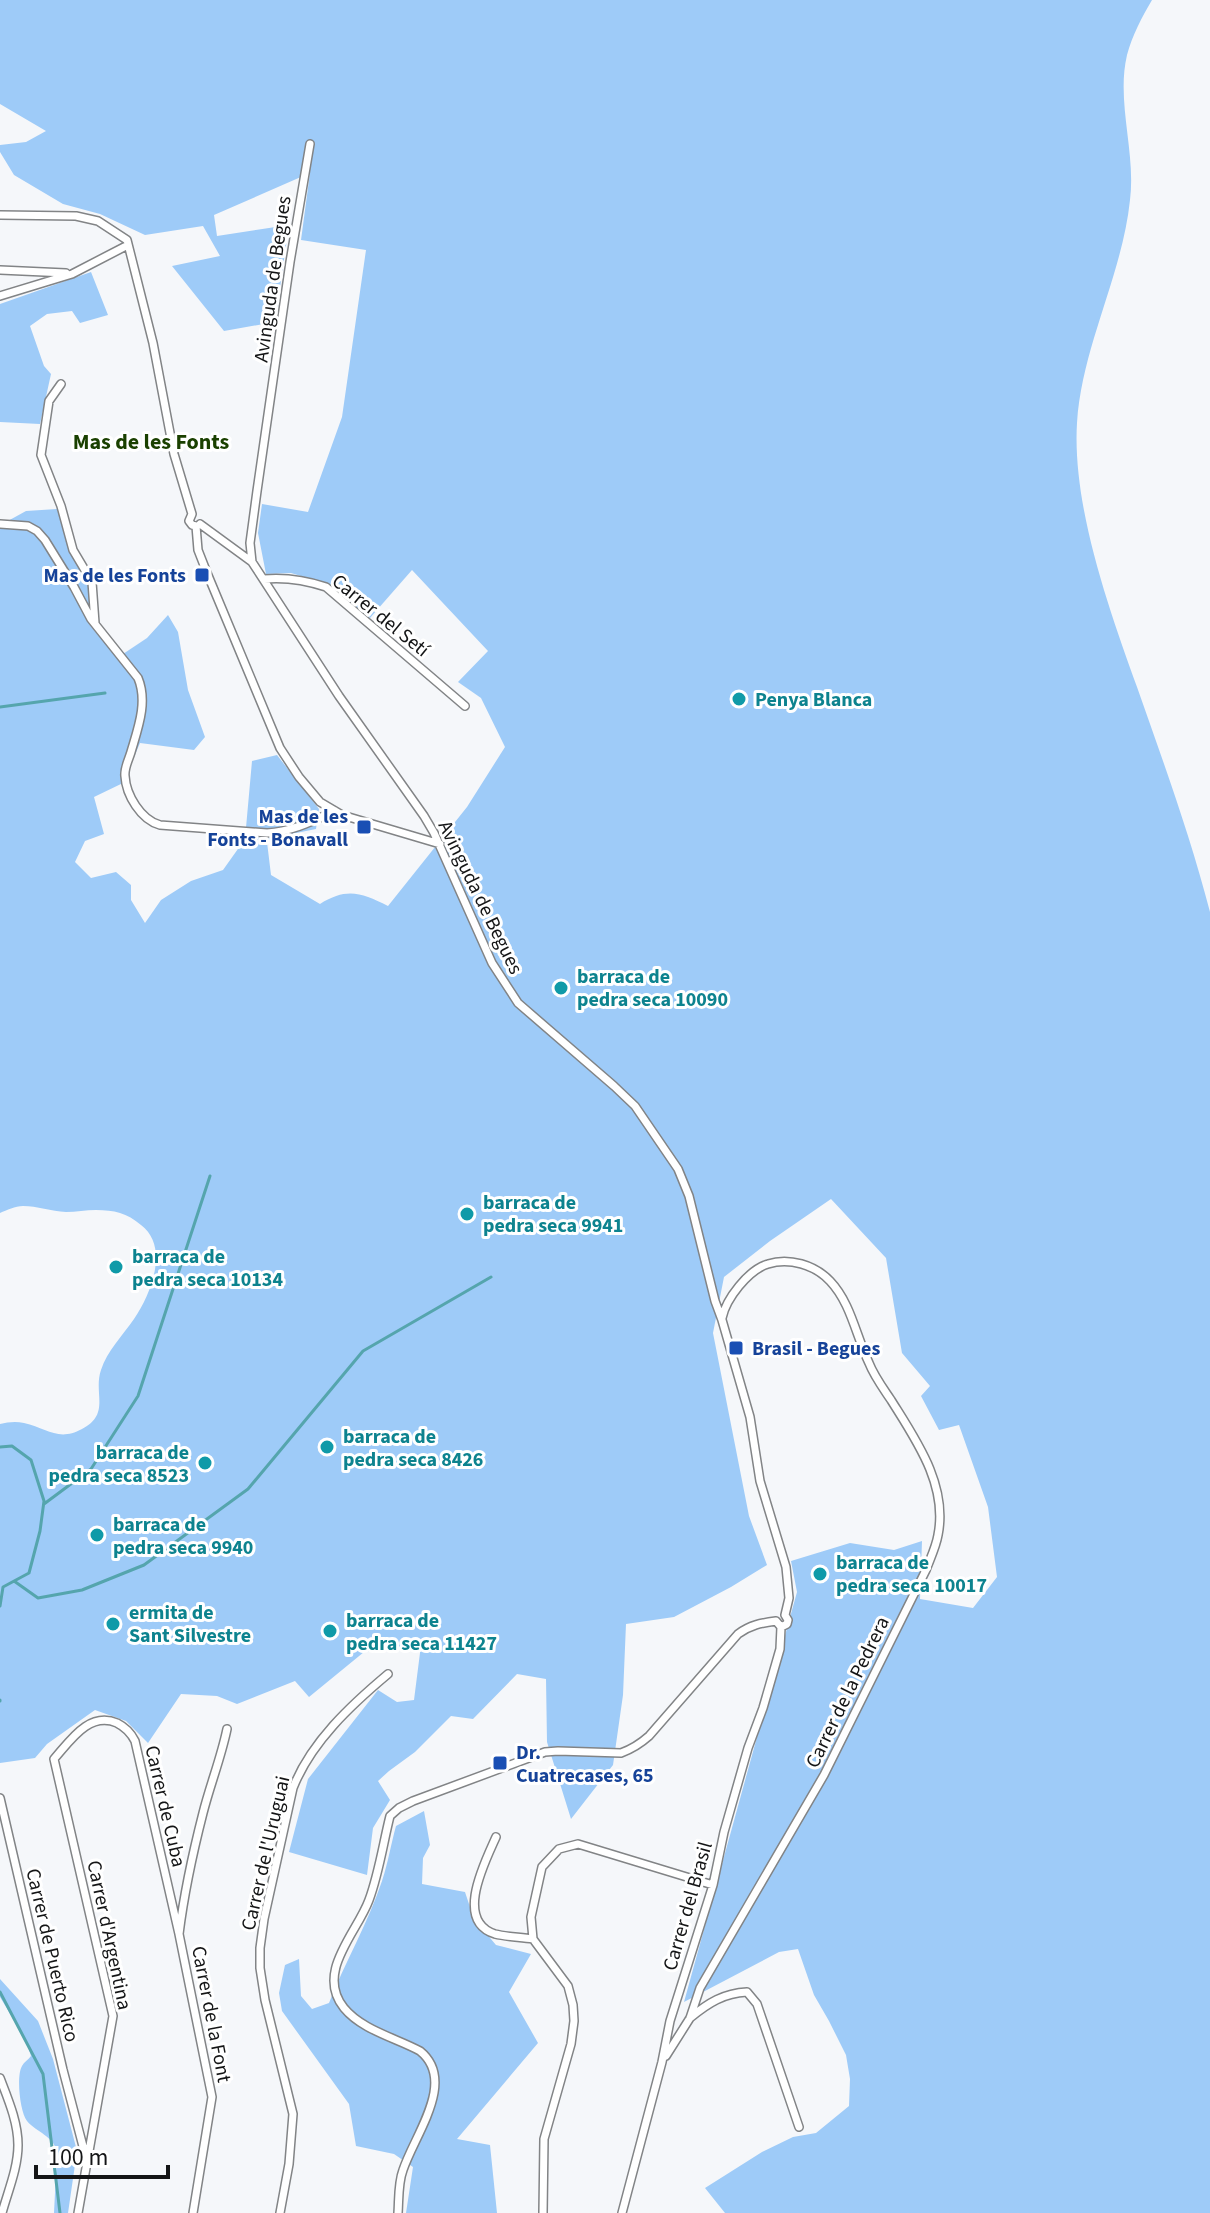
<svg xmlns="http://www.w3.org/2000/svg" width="1210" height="2213" font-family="'Source Sans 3',sans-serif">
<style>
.green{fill:#9ecbf8}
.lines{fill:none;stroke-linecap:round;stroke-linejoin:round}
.stream{stroke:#55a5ad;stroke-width:3}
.street-casing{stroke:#828486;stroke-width:10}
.street{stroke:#fff;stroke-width:7}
.transit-dot{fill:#1a4fb4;stroke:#fff;stroke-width:3}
.culture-dot{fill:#0f9aa8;stroke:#fff;stroke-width:3}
.labels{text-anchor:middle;stroke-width:6;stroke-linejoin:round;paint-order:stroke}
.street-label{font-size:20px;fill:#141516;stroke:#fff}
.transit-label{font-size:20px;font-weight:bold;fill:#164399;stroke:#fff;text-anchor:end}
.culture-label{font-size:20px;font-weight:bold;fill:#0d838f;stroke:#fff;text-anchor:start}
.neighbourhood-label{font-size:22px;font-weight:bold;fill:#1a4000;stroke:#fff}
</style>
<rect width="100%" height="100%" fill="#f5f7fa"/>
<path class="green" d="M0 0H1152C1142 17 1132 36 1127 55 1116 102 1136 152 1130 200 1122 276 1082 346 1077 423 1072 506 1109 609 1137 687 1163 761 1190 835 1210 912V2213H725L705 2188 762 2152 793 2137 816 2133 849 2106 850 2079 846 2055 829 2021 814 1995 798 1949 779 1952 684 2002 797 1592 791 1561 850 1543 894 1550 922 1541 920 1599 973 1608 997 1577 988 1507 959 1425 939 1430 921 1396 930 1386 902 1353 886 1258 831 1199 770 1241 724 1277 713 1333 749 1516 767 1565 731 1587 674 1617 626 1624 623 1695 613 1765 571 1819 547 1742 546 1679 517 1674 473 1719 451 1716 415 1752 389 1771 378 1781 390 1800 373 1828 367 1875 289 1852 308 1779 378 1690 397 1702 414 1700 421 1645 364 1652 309 1697 295 1681 237 1704 217 1696 181 1694 148 1743 126 1721 95 1710 47 1744 35 1758 0 1763V1424C8 1422 16 1421 24 1423 47 1428 58 1442 82 1429 111 1414 93 1393 101 1370 107 1351 123 1335 134 1319 151 1294 170 1247 141 1225 127 1213 114 1210 96 1210 86 1210 76 1212 66 1212 51 1211 37 1206 23 1206 15 1206 7 1210 0 1213V522H6L26 511 57 509 71 551 90 583 89 624 117 658 147 638 168 615 178 632 188 690 205 737 194 750 140 743 123 783 94 797 104 834 85 841 75 862 91 878 116 872 131 885V900L145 923 161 900 191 881 223 870 245 839 252 761 277 755 319 809 316 829 271 838 267 842 271 875 320 904C347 887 362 893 388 906L467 807 505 747 481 698 458 682 488 651 412 570 370 618 324 583 291 573 266 574 258 533 262 504 308 512 342 417 366 250 301 240 310 173 214 215 217 236 289 225 275 322 224 331 172 266 220 256 203 226 145 235 100 214 63 204 14 175 0 152V145L26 142 46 131 0 104Z
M91 272 108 315 80 323 72 311 47 314 30 326 44 366 51 374 40 424 0 422V304Z
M424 1811 430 1845 423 1858 422 1884 465 1892 474 1919 496 1945 531 1954 509 1992 538 2043 457 2139 490 2145 497 2213H406L413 2167 394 2154 356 2146 349 2104 282 2011 279 1993 285 1965 299 1959 301 1996 312 2009 329 2003C345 1962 368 1923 382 1881 388 1863 391 1844 396 1826Z
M0 1979 38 2021 53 2059 77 2151 68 2213H54L57 2152C53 2135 37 2133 27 2121 20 2112 16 2076 22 2066 24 2062 28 2060 31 2056L26 2040 0 1997Z"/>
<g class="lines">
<path class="stream" d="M0 707 105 693
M0 1447 12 1446 31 1460 44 1501 40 1531 29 1573 3 1587 0 1606
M44 1504 91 1469 138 1396 210 1176
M14 1581 38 1598 82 1590 144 1565 248 1489 363 1351 491 1277
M0 1700V1701
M0 1992 43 2074 60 2213"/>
<defs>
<path id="street" d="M0 215 76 216 98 221 127 240 153 343 174 454 192 514 189 521 192 525 196 526
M0 270 66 273
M0 296 72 274 128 245
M61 384 49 401 41 455 61 506 73 550 92 582 95 623
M0 524 28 526 37 531 45 540 74 587 91 619 138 678C148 702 138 728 131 752 129 759 124 768 125 776 126 795 141 820 160 825L267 833C291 832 313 821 335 811
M200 524 252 562 339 696 424 816 434 833 492 963 518 1003 614 1086 635 1106 678 1169 689 1196 715 1301 722 1320 750 1417 760 1481 786 1567 789 1598 785 1615 788 1620 787 1624 781 1627 780 1649 763 1708 748 1748 724 1832 713 1885 670 2021 662 2062 622 2213
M196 526 198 550 207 573 280 748 299 777 320 802 342 815 440 844
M252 562 250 543 257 491 290 262 310 144
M264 579C286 577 305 580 326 587L465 706
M0 1798 63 2070 85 2154
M496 1837C485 1862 454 1921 495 1934 507 1937 521 1937 533 1939
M690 2018C708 2003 724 1993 747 1992L757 2004 799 2127
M666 2056 690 2018 700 1988 824 1775 926 1570C930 1559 936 1547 938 1535 948 1485 916 1440 891 1400 883 1388 874 1376 869 1363 856 1336 851 1303 830 1281 815 1265 789 1257 768 1264 748 1270 726 1299 722 1318
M0 2078C8 2099 18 2122 18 2145 18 2168 8 2191 2 2213
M78 2213 113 2016 54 1759C70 1741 89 1711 117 1723 125 1727 131 1733 135 1741L179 1934
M193 2213 212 2097 179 1934C184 1894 193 1852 203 1813 210 1785 221 1758 227 1729
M280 2213 289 2164 293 2114 265 2000 260 1968V1948L264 1919 293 1788C311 1742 351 1705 388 1674
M398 2213C399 2199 398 2183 403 2170 415 2134 457 2081 420 2051 396 2038 362 2030 344 2008 315 1972 357 1933 369 1900 379 1873 383 1844 390 1816L399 1808 413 1801 545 1752 558 1751 621 1753C632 1749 640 1744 649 1736L738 1634C750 1625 761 1623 776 1621L781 1627
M543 2213 544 2139 571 2044 574 2021 573 2005 568 1986 533 1939 531 1917 542 1867 559 1849 578 1844 713 1885"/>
</defs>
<use href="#street" class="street-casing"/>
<use href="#street" class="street"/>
</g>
<g class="transit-dot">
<rect x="194" y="567" width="16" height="16" rx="4"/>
<rect x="356" y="819" width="16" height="16" rx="4"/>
<rect x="728" y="1340" width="16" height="16" rx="4"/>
<rect x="492" y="1755" width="16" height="16" rx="4"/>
</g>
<g class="culture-dot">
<circle cx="739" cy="699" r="8"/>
<circle cx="561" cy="988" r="8"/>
<circle cx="467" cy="1214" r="8"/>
<circle cx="116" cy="1267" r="8"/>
<circle cx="327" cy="1447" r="8"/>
<circle cx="205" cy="1463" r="8"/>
<circle cx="97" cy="1535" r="8"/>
<circle cx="820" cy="1574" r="8"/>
<circle cx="113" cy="1624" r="8"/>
<circle cx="330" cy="1631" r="8"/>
</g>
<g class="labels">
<g class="street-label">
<text transform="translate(272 279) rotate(-82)" y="7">Avinguda de Begues</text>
<text transform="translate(381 615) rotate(39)" y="7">Carrer del Setí</text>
<text transform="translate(481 897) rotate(64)" y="7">Avinguda de Begues</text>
<text transform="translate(847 1692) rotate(-64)" y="7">Carrer de la Pedrera</text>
<text transform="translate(166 1806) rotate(77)" y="7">Carrer de Cuba</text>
<text transform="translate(265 1853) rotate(-77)" y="7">Carrer de l'Uruguai</text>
<text transform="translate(687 1906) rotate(-74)" y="7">Carrer del Brasil</text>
<text transform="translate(110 1935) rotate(78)" y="7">Carrer d'Argentina</text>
<text transform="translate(53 1955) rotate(77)" y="7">Carrer de Puerto Rico</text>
<text transform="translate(212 2014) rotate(79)" y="7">Carrer de la Font</text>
</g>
<g class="transit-label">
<text x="186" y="582">Mas de les Fonts</text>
<text x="348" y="823">Mas de les<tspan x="348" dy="23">Fonts - Bonavall</tspan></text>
<text x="752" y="1355" text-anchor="start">Brasil - Begues</text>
<text x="516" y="1759" text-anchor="start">Dr.<tspan x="516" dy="23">Cuatrecases, 65</tspan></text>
</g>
<g class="culture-label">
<text x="755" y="706">Penya Blanca</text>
<text x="577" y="983">barraca de<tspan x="577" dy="23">pedra seca 10090</tspan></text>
<text x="483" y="1209">barraca de<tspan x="483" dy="23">pedra seca 9941</tspan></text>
<text x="132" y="1263">barraca de<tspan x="132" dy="23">pedra seca 10134</tspan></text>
<text x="343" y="1443">barraca de<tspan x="343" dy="23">pedra seca 8426</tspan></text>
<text x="189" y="1459" text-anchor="end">barraca de<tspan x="189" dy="23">pedra seca 8523</tspan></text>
<text x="113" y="1531">barraca de<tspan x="113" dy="23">pedra seca 9940</tspan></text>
<text x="836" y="1569">barraca de<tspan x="836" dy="23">pedra seca 10017</tspan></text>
<text x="129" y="1619">ermita de<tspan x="129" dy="23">Sant Silvestre</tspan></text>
<text x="346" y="1627">barraca de<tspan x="346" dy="23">pedra seca 11427</tspan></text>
</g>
<g class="neighbourhood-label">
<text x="151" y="449">Mas de les Fonts</text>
</g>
</g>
<path d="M36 2165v12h132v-12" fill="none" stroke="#141516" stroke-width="4"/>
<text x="48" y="2165" font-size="24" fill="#141516" stroke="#ffffff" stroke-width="6" paint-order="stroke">100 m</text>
</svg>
